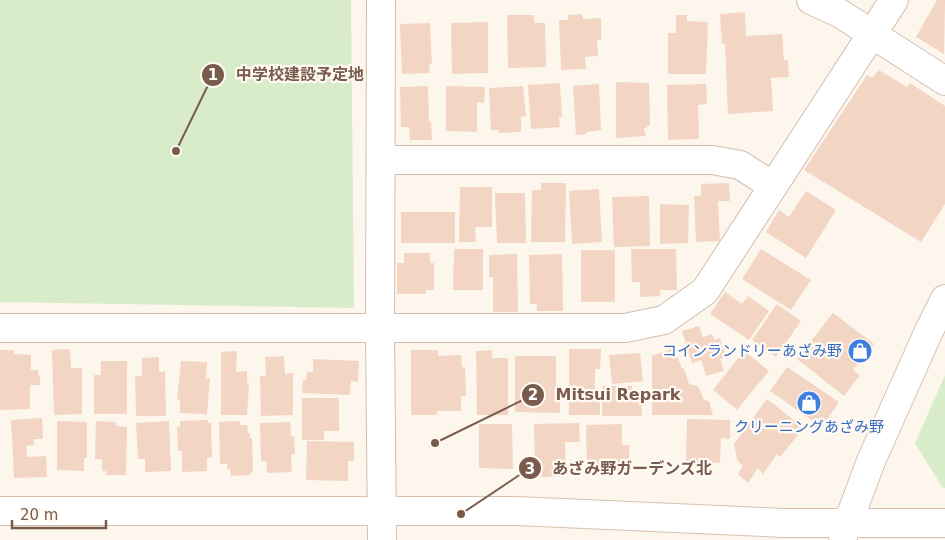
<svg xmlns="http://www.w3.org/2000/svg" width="945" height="540" font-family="'DejaVu Sans','Noto Sans JP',sans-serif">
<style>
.green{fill:#d8ecc9}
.building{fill:#f3d5c3}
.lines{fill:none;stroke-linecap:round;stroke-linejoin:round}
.street-casing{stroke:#d1beb0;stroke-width:30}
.secondary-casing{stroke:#d6c0b0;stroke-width:30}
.street{stroke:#fff;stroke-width:28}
.secondary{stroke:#fff;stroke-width:28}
.labels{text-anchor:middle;stroke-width:4.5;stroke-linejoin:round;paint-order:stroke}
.shop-label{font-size:15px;fill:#366cbe;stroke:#fffaf3;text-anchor:end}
.leader{fill:none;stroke:#7a5c4d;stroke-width:2}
.callout-dot{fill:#7a5c4d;stroke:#fffaf3;stroke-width:2}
.mark-label{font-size:15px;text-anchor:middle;font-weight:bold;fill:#fff}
.callout-label{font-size:16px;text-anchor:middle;font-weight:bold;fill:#7a5c4d;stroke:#fffaf3;stroke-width:4.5;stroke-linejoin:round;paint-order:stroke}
</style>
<rect width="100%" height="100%" fill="#fdf6ec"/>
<path class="green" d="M0 0H351L354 308 0 302Z
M945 375V488L942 487 915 443Z"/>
<path class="building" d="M937 0H945L944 54 916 37Z
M745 12 746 36 782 34 784 60H788L789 77 771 78 773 111 728 114 725 44H722L720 14Z
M582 14 583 19 601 18V40H597L598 56 585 57 586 69 561 70 559 20H568V15Z
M507 15H534V23H545L546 67 508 68Z
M676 15H687V21L708 22 706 74H668V33H676Z
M488 22V73L452 74 451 23Z
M430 23 432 64H429L430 73 402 74 400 24Z
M879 70 907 87 910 83 945 106V204L921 242 804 170 867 75 872 78Z
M616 82 649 83 650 125 644 129 646 136 616 138Z
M560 83 562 117H559L560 127 531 129 528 85Z
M599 84 601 130 586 132V134L576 135 573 86Z
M706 84 707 104 698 105 699 139 668 140 667 85Z
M428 86 429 122H431L432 140H410L409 127H401L400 87Z
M446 86 485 87 484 103 477 102V132L446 131Z
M523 86 526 116 521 117V132L499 133V130H491L489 88Z
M541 183H566L565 242H531L532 190H541Z
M729 183 730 201H718L720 241 696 242 694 196H701V184Z
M460 187H492V227H475L476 242H459Z
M599 189 602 242 572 244 569 191Z
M806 191 836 210 806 258 766 232 779 210 789 217Z
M495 193H525L526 243H497Z
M649 196 650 246 614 247 612 197Z
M660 204 689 205 688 243 660 244Z
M401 212H455V243H401Z
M454 249H483V290H453Z
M631 249H676L677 290H660V296L640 297V282H632Z
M761 249 811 280 791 310 742 279Z
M581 250H615V302H581Z
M404 253H430V263H434V290H426V294H397V263H404Z
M517 254 518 312H493V277H489V255Z
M562 254 563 311H537V304H530L529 255Z
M725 292 742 304 748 296 769 311 749 340 710 314Z
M777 304 801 321 776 357 752 340Z
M833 313 874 344 853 370 860 375 844 396 797 359Z
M699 326 703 337 712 334 714 340 720 338 726 357 720 359 724 371 706 376 701 360 692 363 682 331Z
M674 348 682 369 684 368 689 384 698 386 704 400 709 401 713 415H652V356Z
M70 349 71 368H82V414L54 415 52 350Z
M569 349H601L600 369H595V401L600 402V415H569Z
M0 350H14V354L31 355V370H38V376L40 375V385H30V409L0 410Z
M411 350H438V356L461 355 462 367H465L466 396H461V411H437V415H411Z
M492 350V358H508V415H477L476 351Z
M237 351 236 372 247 371V383H249L247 415H221V352Z
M744 351 769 371 737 410 713 390Z
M640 353 643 381 612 384 609 355Z
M284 356 285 374 293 373V415L261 416 260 376H266L265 357Z
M515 356H556V391L560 390V413L515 412Z
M159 357V372L165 371 166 416H136L135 376H142V358Z
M313 359 359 361 358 382 351 381 350 395 302 393 303 380H306L307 372H313Z
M101 361H127V414H94V375H101Z
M181 361 207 362 206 379 210 378 207 414 180 413V400H177Z
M787 367 839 402 822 427 770 391Z
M602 386H632L633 397 641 398 642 416H602Z
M302 398H339V431H324V440H302Z
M767 399 804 428 780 457 777 454 763 474 758 468 748 483 738 474 743 466 737 460 734 444Z
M42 418 43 439H34V445L26 446 27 457 46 456 47 477 14 478 11 420Z
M687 419 730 420V439L721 438 720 463 686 461Z
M208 420V423H211L212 457 207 458V471L182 472V451H178L177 427H180V421Z
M57 421 87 422V458H84V471L57 470Z
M96 421 116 422V426L127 427 126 475H106V471H102V459H95Z
M169 421 171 471 145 472V459H138L136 423Z
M240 421V425H247L248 433H250V438H252L253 472 250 473V475L231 476 230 469H227V464H220L219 422Z
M290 422 291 436H294L295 454 291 455 292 472 267 473 266 461H261L260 423Z
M579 423 580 442H565L566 476 542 477V466H535L534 424Z
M479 424H512L513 469 479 468Z
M622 424V445H629L630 473 587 474 586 425Z
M307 441 354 442V461H348V481L306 480Z"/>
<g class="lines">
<defs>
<path id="street" d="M381 0 380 328 382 540
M811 0 841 14 945 81
M381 160H712L740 165 773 186
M0 328H625L664 320 705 291 894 0"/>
<path id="secondary" d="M0 511H517L784 523H945
M843 536 871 461 928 333 945 299"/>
</defs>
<use href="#street" class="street-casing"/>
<use href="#secondary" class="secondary-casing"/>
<use href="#street" class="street"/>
<use href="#secondary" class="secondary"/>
</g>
<defs>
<symbol id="shop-disc" viewBox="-11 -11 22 22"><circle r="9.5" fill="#3f7fe0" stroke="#fffaf3"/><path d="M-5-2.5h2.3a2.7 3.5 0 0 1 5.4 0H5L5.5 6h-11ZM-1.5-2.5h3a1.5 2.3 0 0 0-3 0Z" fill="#fff"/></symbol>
</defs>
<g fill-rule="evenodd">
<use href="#shop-disc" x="846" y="337" width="28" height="28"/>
<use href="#shop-disc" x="795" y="389" width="28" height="28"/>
</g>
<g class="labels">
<g class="shop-label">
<text x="842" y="356">コインランドリーあざみ野</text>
<text x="809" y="432" text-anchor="middle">クリーニングあざみ野</text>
</g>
</g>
<path class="leader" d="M176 151L213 75M435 443L533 395M461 514L530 468"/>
<g class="callout-dot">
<circle cx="176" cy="151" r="5"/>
<circle cx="435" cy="443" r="5"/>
<circle cx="461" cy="514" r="5"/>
<circle cx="213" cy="75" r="12"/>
<circle cx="533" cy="395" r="12"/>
<circle cx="530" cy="468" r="12"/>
</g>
<g class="mark-label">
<text x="213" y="80">1</text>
<text x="533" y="400">2</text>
<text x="530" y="474">3</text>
</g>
<g class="callout-label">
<text x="300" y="80">中学校建設予定地</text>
<text x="618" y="400">Mitsui Repark</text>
<text x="632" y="474">あざみ野ガーデンズ北</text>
</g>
<path d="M12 520v8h94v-8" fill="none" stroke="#7a5c4d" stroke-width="2.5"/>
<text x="20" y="520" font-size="15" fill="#7a5c4d" stroke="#fffaf3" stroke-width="4" paint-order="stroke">20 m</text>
</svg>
